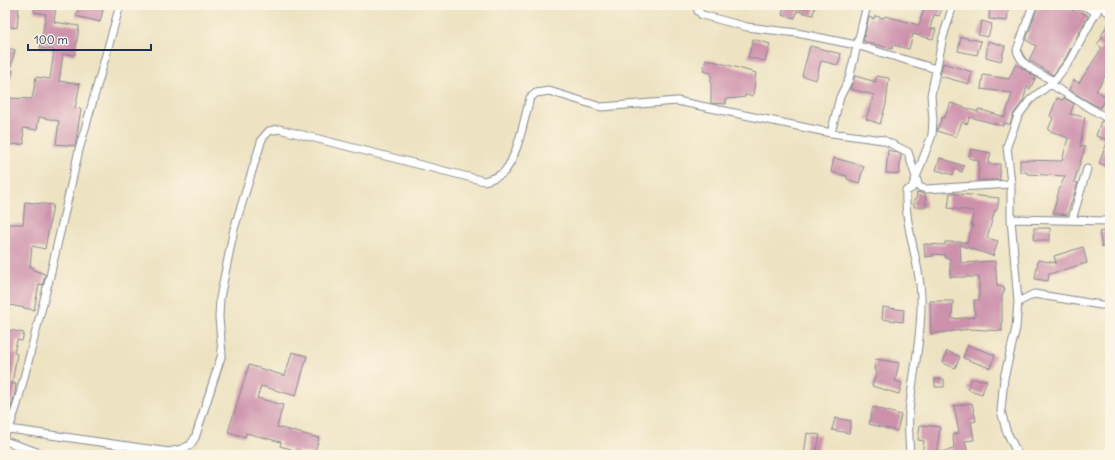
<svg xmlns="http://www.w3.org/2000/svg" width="1115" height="460" font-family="Delius,sans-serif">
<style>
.building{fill:#cd91ac}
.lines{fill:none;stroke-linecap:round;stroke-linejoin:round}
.minor-casing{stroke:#848890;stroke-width:9}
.minor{stroke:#fff;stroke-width:7}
</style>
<rect width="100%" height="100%" fill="#fcf5e5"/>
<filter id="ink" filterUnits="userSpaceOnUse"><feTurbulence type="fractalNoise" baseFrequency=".025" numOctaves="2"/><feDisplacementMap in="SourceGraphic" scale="8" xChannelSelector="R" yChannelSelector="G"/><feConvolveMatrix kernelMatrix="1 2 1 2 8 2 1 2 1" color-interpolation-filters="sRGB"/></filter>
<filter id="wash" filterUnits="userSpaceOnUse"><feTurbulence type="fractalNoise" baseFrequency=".012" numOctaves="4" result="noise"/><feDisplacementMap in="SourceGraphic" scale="16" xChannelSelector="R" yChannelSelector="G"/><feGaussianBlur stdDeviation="0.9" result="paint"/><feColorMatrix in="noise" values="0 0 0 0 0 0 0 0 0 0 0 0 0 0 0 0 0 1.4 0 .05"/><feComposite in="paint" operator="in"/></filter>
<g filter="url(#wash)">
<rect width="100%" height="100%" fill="#ede2c1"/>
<g id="blocks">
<path class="building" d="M5 5H19L17 28 5 26Z
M35 5H56L54 22 79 26 75 55 63 54 59 81 80 84 75 108 81 109 75 146 56 144 59 121 39 117 37 130 23 128 24 144 8 145 9 98 32 99 36 77 50 79 54 50 40 48 46 14 34 12Z
M79 5 104 6 100 22 76 16Z
M784 5H815L813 15 797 11 795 18 782 15Z
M929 5H943L939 16 934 15 930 28 936 29 933 39 913 34 909 49 893 45 892 49 863 41 869 17 874 19 875 16 884 18 885 16 919 25 924 8 928 9Z
M990 5H1009L1007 21 989 19Z
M1040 5H1064L1073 11 1075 8 1088 16 1065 59 1053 75 1029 60 1036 46 1026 40 1036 12Z
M1110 20V75L1107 73 1096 91 1107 97 1100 108 1069 90 1074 80 1079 83 1102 48 1097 44 1103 37 1101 36Z
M982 21 992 24 988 37 978 35Z
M961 37 981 41 977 55 958 51Z
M753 39 770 44 765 61 748 57Z
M988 41 1005 46 1001 61 986 57Z
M810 46 841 54 838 65 821 61 816 80 802 76Z
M5 47 15 50 10 70H13L7 92 5 91Z
M706 59 756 73 753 96 745 95V97L738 98 726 99V104L711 103V73L703 71Z
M943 63 972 72 969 84 940 76Z
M1016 64 1036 77 1030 89 1027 87 1023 101 1014 113 1010 124 1003 123V126L970 117 967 124 962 122 956 137 937 131 942 117 944 118 951 103 978 112V109L1005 117 1012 93 981 89 983 75 1009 79Z
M855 76 876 82V76L889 78 886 104 880 124 866 119 874 95 850 89Z
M1057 98 1063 100 1064 98 1074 104 1070 114 1085 117 1080 146 1085 147 1074 182 1078 183 1067 215 1053 213 1059 190 1065 176 1027 174V172H1020V160L1062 161 1068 138 1048 130 1053 118 1050 116Z
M1101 121 1110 125V168L1099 163 1108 140 1096 136Z
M971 149 991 153 988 164H1000V180H978L979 161 969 158Z
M888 150 901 154 899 174 886 173Z
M834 158 864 166 859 183 847 179V176L831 172Z
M940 158 964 166 962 172 955 169 953 175 936 170Z
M917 192 925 194 926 207H914V200L916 199Z
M950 193 999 198 997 210H995L987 238 998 241 993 256 960 245 961 263 995 261 997 285 1005 288 1002 296V331L970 329 931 334 930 301H953L952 319 975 317 974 300H979V277H950V258H945V255L933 254V256L925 257 924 244 945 245V242H967L973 225 971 224 974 211 948 208Z
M25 202 53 205 45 249 32 246 30 267H33V270H36V271L45 274 43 285 39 284 34 310 10 305 7 317 5 316V224H23Z
M1034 228H1050V240H1034Z
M1110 229V245L1102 247 1099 232Z
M1083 247 1087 263 1049 274 1048 281 1035 279 1038 260 1056 263 1054 256Z
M883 307 904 310 903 322 882 319Z
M5 329 24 333 22 341 17 340 14 353 17 354 12 384H16L14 398 5 425Z
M968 345 995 355 990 368 963 358Z
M947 351 960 357 955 368 943 363Z
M292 352 307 356 296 396 261 386 257 398 283 405 277 427 319 438 314 455 298 451 296 455H290L291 449 280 446 281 442 246 433 245 437 228 432 249 365 285 376Z
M876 359 899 363 895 381 902 383 899 394 872 386 877 371 874 370Z
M935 379H944V387H935Z
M971 379 987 380 982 394 967 389Z
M972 403 976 421 971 422 974 440 965 441 968 455H942L941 452 954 449 953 434 959 433 954 406Z
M873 407 901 415 897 431 869 424Z
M835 418 851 421 849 433 832 430Z
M920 425 940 427 936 455H922L924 441 918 440Z
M807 433 820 435 816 455H804Z"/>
</g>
</g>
<g filter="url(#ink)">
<use href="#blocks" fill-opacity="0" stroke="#848890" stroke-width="1"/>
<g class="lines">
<defs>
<path id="minor" d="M697 5 698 11 702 15 747 27 797 33 856 45 936 69
M1033 5 1017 50C1021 67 1041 74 1054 81
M1081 5 1097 12
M1100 5 1110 14
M1050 84 1110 120
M831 133 840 97 849 79 867 5
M1011 219 1110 221
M1072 220 1087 169
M1018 302 1034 294 1101 305H1110
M9 429 169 452 182 449 190 445 195 438 222 354 219 317 220 298 234 229 262 139 269 131 279 129 484 181C491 179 499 177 504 172 518 156 524 119 530 98L536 93 549 91 601 107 677 101 831 133 883 140 908 152 919 187 926 189 1011 184
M5 433 9 429 17 405 50 276 79 150 120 5
M5 441 46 455
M910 455C909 441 908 426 909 412 913 374 922 335 921 297 920 261 904 227 906 191L912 188 932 135 933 120 931 95 943 37 953 5
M1018 455 1006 430 1001 411 1004 378 1016 328 1018 302 1011 219V184L1007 146 1018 116 1030 100 1054 81 1069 62 1100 5"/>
</defs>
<use href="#minor" class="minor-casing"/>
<use href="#minor" class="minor"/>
</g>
</g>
<rect width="1115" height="460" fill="none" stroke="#fcf5e5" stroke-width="20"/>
<path d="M28 44v6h123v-6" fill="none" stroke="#1b2f5e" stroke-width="2"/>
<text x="34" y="44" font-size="12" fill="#1b2f5e" stroke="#fcf5e5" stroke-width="3" paint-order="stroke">100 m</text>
</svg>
